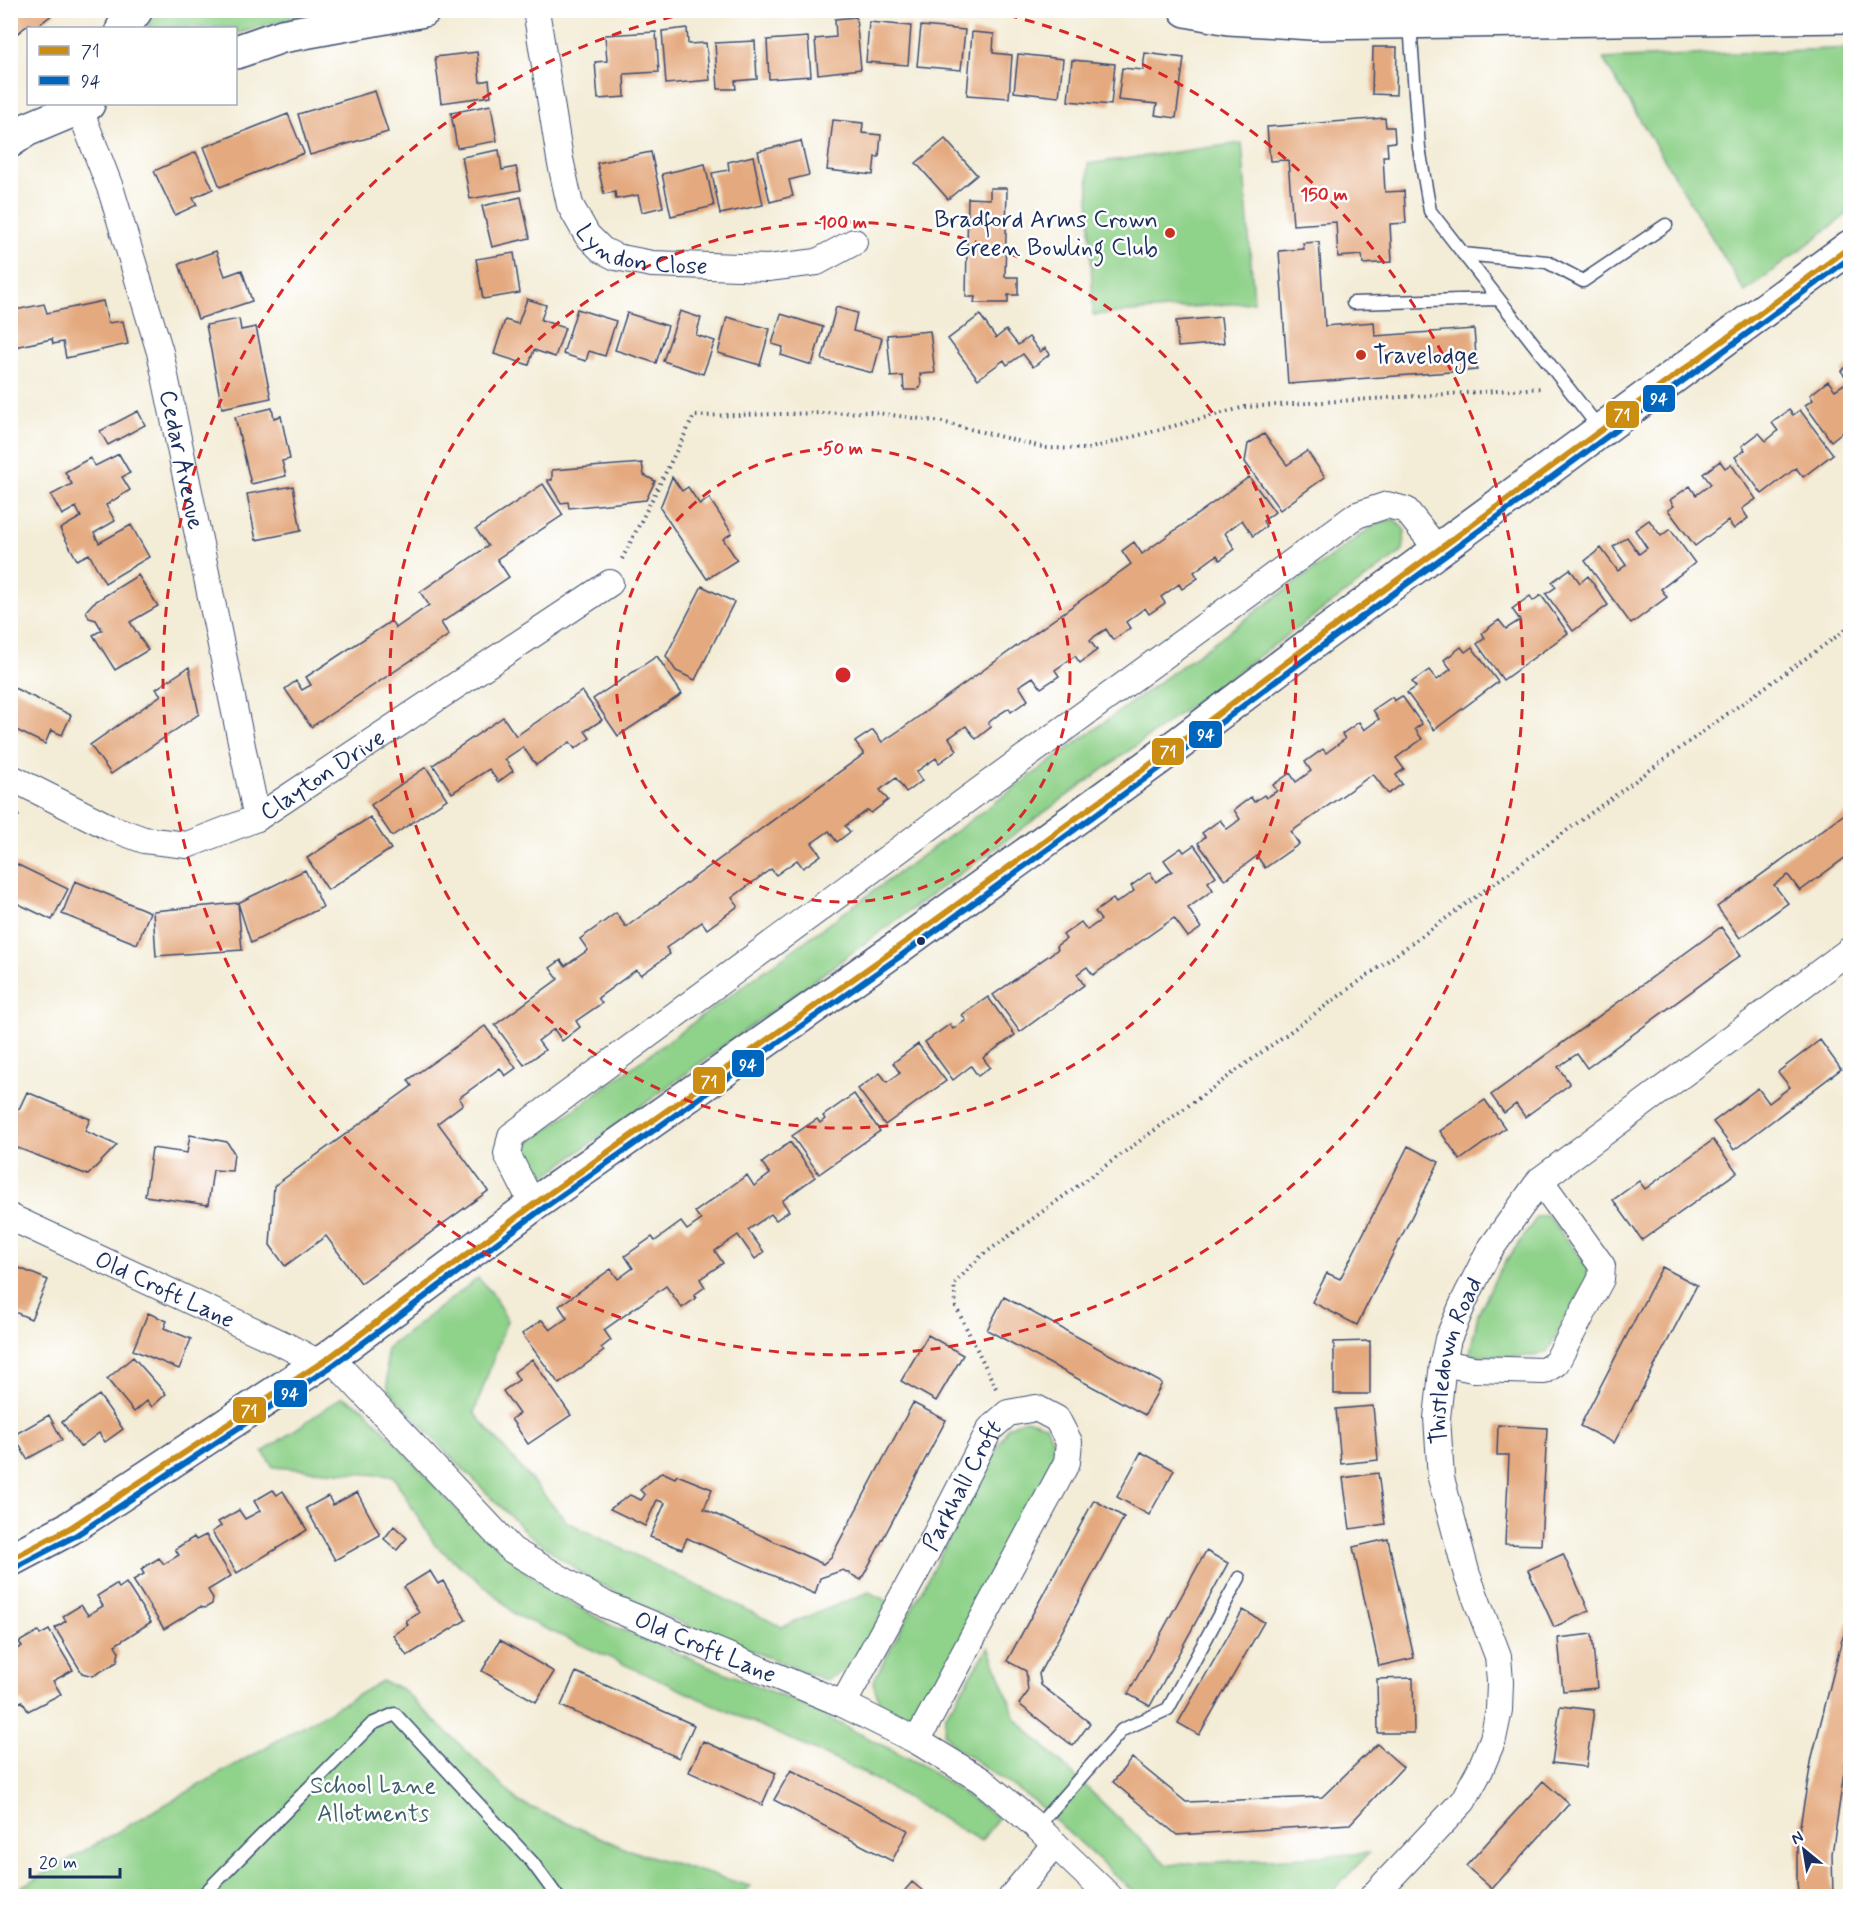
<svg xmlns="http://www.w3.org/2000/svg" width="1861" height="1907" font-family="Mynerve,sans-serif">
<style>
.green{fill:#8fd28a;stroke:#558074;stroke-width:1.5}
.building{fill:#e4a97e}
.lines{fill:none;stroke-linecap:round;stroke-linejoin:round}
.lane-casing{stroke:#3b4b70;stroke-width:15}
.street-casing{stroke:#3b4b70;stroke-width:28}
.secondary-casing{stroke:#3b4b70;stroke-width:36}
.path{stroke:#3b4b70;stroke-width:4;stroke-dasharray:1.5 4.5;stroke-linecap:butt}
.lane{stroke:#fff;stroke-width:12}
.street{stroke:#fff;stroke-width:26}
.secondary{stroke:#fff;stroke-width:33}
.bus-1-casing{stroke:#fff;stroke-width:10}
.bus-2-casing{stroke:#fff;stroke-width:10}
.bus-1{stroke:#cb8e13;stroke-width:6}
.bus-2{stroke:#0065bd;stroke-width:6}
.ring{fill:none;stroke:#d62828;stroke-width:3;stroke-dasharray:10 8}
.poi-dot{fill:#c8321e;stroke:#fff;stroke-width:2}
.bus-dot{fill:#1b2f5e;stroke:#fff;stroke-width:2}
.labels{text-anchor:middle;stroke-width:5;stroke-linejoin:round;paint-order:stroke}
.poi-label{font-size:24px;fill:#1b2f5e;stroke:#fff;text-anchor:end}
.street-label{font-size:24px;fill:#1b2f5e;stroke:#fff}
.park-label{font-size:24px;fill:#3e606b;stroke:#fff}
.centre{fill:#d62828;stroke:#fff;stroke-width:3}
.ring-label{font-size:18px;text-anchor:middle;font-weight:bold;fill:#d62828;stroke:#fff;stroke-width:5;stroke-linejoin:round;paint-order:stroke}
.line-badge{stroke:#fff;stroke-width:2}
.badge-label{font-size:16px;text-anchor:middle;font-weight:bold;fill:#fff}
</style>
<rect width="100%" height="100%" fill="#fff"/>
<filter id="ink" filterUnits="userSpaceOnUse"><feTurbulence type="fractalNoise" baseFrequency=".0167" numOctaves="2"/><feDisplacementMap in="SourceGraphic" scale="12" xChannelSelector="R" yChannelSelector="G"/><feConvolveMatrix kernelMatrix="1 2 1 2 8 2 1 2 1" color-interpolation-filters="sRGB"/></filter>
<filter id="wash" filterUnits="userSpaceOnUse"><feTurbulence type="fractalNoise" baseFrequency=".008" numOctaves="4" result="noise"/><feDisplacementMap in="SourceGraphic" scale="24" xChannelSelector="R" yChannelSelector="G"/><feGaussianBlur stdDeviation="1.35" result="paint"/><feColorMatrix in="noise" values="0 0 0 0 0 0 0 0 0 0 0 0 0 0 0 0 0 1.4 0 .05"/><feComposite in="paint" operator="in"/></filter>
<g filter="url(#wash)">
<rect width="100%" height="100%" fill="#f3ecd6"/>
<path class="green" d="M159 11H315L236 34V28H145Z
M1850 48V212L1745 292 1603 59Z
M1242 143 1254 302 1093 315 1088 164Z
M1394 519 1405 530 1403 551 544 1177 525 1161 523 1147 1376 524Z
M1547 1215 1592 1272 1547 1352 1534 1356H1477L1470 1353 1478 1314 1498 1273 1537 1217Z
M478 1278 492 1293 507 1320 474 1413 567 1522 782 1627 869 1592 889 1602 852 1667 825 1680 652 1611 588 1578 527 1533 443 1449 388 1389 386 1349Z
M342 1397 364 1408 465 1519 547 1589 610 1625 796 1702 920 1764 998 1818 981 1841 860 1771 515 1615 501 1600 435 1545 393 1476 273 1467 263 1452Z
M1026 1419 1046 1425 1059 1456 926 1707 909 1717 881 1708 873 1682 1008 1427Z
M989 1647 1016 1719 1167 1865 1369 1853 1328 1896H1138L1035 1802 953 1745 944 1733 945 1717Z
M382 1681 402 1689 519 1802 626 1849 750 1886 740 1896H11L10 1893Z"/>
<g id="blocks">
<path class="building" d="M10 10H58L35 28 29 24 18 33 10 23Z
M856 17 861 69 818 74 815 39 836 37 835 19Z
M869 22 911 26 908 65 866 62Z
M921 26 965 30 961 70 917 66Z
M687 28 688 44 706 43 710 80 666 84 662 31Z
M656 32 659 72 624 74 625 97 598 99 595 62 607 61 605 35Z
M972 32 994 34 993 53 1012 55 1009 98 967 95Z
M808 37 811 76 769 79 767 40Z
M755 41 757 79 735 81 736 89H718L715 43Z
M1373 47H1397L1396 95 1372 94Z
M477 52 480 82 489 80 491 96 441 103 435 57Z
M1145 53 1184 58 1176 118 1155 115 1157 104 1118 100 1122 68 1143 70Z
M1018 54 1063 59 1059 97 1014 92Z
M1072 60 1115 64 1111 105 1068 101Z
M375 91 388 132 310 155 298 114Z
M491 105 497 141 457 148 451 113Z
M288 114 304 153 220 187 204 147Z
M1385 118 1386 127H1394L1395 142 1387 143 1388 156H1383L1385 192 1404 191 1406 223 1390 224 1392 262 1363 264 1362 255 1338 257 1336 222 1293 225 1288 160 1270 161 1267 127Z
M833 120 863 123 862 133 881 135 879 157H875L873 175 827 170Z
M945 139 977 175 948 199 916 163Z
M801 141 809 175 789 180 793 196 770 202 758 151Z
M499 150 502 170 516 167 521 190 470 199 462 157Z
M196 152 213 189 193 198 197 205 175 215 154 171Z
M651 152 663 207 642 212 638 195 616 199 615 192 604 194 597 163Z
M753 156 763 205 720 214 712 173 729 170 728 162Z
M705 164 714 206 671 216 662 174Z
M990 188H1007L1005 277H1018V295H1008V303H974L975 297H966L968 198 990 199Z
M521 197 530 238 492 247 482 206Z
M1319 242 1325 326 1374 322 1375 336 1474 329 1477 370 1288 384 1279 251 1304 249 1303 243Z
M216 251 225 276 242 270 252 301 198 319 179 264Z
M514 253 520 293 483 299 476 259Z
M527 299 546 305 541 320 565 328 555 357 534 350 529 365 494 354 505 320 518 324Z
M103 301 108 323 123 321 128 344 66 358 63 342 53 344 52 339 10 348V311L44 304 47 313Z
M836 307 857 313 853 331 882 338 873 373 822 360Z
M577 309 616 321 605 356 589 351 586 361 563 354Z
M680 311 701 318 696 335 715 341 703 374 663 361Z
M627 313 668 326 656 363 615 350Z
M781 314 823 327 812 365 781 355 783 347 772 344Z
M980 315 996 338 1006 330 1018 345 1029 337 1040 352 1045 348 1050 354 1033 367 1023 354 1007 365 1004 360 978 379 948 339Z
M727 317 770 329 760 365 718 353Z
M1221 317 1224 343 1178 347 1176 321Z
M239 319 241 330 256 327 271 398 222 408 206 325Z
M930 331 935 373 920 374 921 385 918 390H904L903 376 891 377 887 335Z
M1850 364V426L1831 441 1805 405 1813 400 1810 395 1828 381 1835 390 1849 381 1841 371Z
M272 408 274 418 281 416 290 459 282 461 286 476 251 484 235 417Z
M1789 410 1793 415 1800 410 1833 454 1803 477 1796 468 1762 494 1735 457 1745 450 1742 446 1759 433 1766 441 1778 431 1772 423Z
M138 411 145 425 108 445 100 431Z
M1264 434 1287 465 1307 451 1325 477 1280 510 1245 462 1248 444Z
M119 454 130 473 122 477 130 490 106 505 115 521 94 533 99 543 131 525 149 557 105 583 89 554 77 560 60 529 81 517 76 507 62 515 51 495 72 484 65 472 90 458 95 466Z
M1720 461 1725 468 1731 464 1756 499 1742 509 1748 518 1734 529 1728 521 1695 546 1668 510 1674 506 1670 500 1690 486 1696 495 1711 484 1703 474Z
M642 463 644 475 655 481 646 500 569 508 568 502 561 503 547 480H552V470Z
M672 477 682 491 688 487 700 505 709 498 732 533 723 539 737 560 707 579 660 508Z
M1249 477 1275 512 1263 521 1266 526 1253 536 1242 520 1225 533 1235 549 1220 560 1217 555 1194 572 1198 578 1182 589 1179 584 1161 597 1165 603 1149 614 1145 608 1126 622 1130 628 1113 640 1106 629 1095 636 1090 641 1097 650 1080 663 1075 656 1055 670 1059 676 1041 688 1033 677 1019 686 1028 700 1011 712 1009 708 998 715 988 723 991 727 976 739 966 726 949 738 957 750 939 763 936 758 916 772 922 781 906 792 896 778 880 790 888 800 871 813 868 810 845 826 850 832 837 842 829 831 812 843 821 855 803 868 797 860 776 875 771 869 749 885 732 898 738 906 707 929 702 922 666 948 670 954 641 975 636 970 598 998 602 1003 576 1021 580 1027 562 1041 554 1029 538 1041 545 1050 524 1065 495 1025 558 979 550 968 561 960 565 966 588 950 580 939 616 913 626 927 864 754 855 742 873 730 882 742 900 730 1131 564 1122 551 1134 542 1142 554Z
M543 484 563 515 497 559 509 577 441 623 449 635 311 727 285 689 296 681 302 690 311 685 306 677 391 621 396 628 429 605 420 592 488 546 476 529Z
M293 486 301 531 256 540 247 494Z
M1649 520 1661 536 1670 529 1695 563 1661 589 1667 597 1631 624 1585 561 1601 548 1618 571 1626 565 1613 547 1627 537 1639 554 1647 548 1635 530Z
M1570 569 1580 583 1588 576 1608 605 1573 631 1546 594 1556 587 1552 582Z
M138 575 158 606 130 622 148 650 115 670 93 635 102 630 96 620 89 618 86 611 93 603Z
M702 586 734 602 695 680 676 671 666 656Z
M1541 595 1568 633 1503 680 1477 644 1485 638 1482 633 1499 620 1506 629 1520 620 1512 609 1530 596 1533 601Z
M1461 647 1465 652 1472 647 1498 682 1434 730 1407 693 1416 687 1412 682 1429 670 1437 680 1451 669 1444 660Z
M657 656 682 694 618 736 593 699Z
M189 667 199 714 111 774 90 745 161 695 156 689Z
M10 686 71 715 62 735 51 730 45 744 10 727Z
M582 691 602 720 585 731 590 738 575 749 570 742 536 765 523 747 505 759 513 771 498 782 489 769 452 793 433 765 503 717 516 736Z
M1402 696 1422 724 1415 729 1422 739 1396 758 1404 769 1396 775 1402 784 1388 794 1373 774 1291 832 1299 844 1265 868 1257 856 1225 880 1198 843 1205 837 1202 833 1220 820 1227 829 1234 824 1240 819 1234 810 1251 797 1254 802 1264 795 1266 798 1269 796 1277 791 1273 785 1290 773 1296 782 1311 771 1305 762 1323 749 1326 753 1345 739 1342 734 1359 722 1364 730 1379 719 1373 710 1392 697 1394 701Z
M426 767 447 799 392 836 371 805Z
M1850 810V854L1800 891 1788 875 1774 885 1788 903 1740 938 1717 907Z
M370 817 391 849 328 890 307 858Z
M1194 845 1216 876 1208 882 1213 890 1188 908 1201 928 1188 937 1174 918 1093 975 1087 967 1077 974 1084 985 1020 1032 993 995 1058 949 1056 946 1066 939 1063 935 1081 922 1087 930 1101 920 1095 912 1113 899 1116 903 1134 891 1131 886 1150 872 1156 882 1172 871 1164 860 1181 848 1184 852Z
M10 861 68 889 52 920 10 900Z
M305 870 323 907 251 943 238 903 242 950 156 956 153 911 238 903Z
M75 881 150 912 137 944 62 914Z
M1721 927 1741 955 1587 1068 1577 1054 1558 1067 1570 1084 1525 1117 1516 1104 1504 1113 1491 1095Z
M988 997 1015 1035 983 1058 990 1067 978 1076 971 1066 953 1080 925 1042 950 1024 953 1029 959 1025 966 1020 962 1015Z
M485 1026 516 1068 505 1076 500 1068 459 1098 463 1104 438 1123 488 1191 361 1283 326 1236 285 1266 270 1245 274 1186 412 1086 408 1080Z
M1820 1040 1841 1069 1734 1150 1713 1122 1758 1088 1769 1103 1790 1087 1778 1072Z
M918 1044 946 1081 885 1125 858 1089 880 1073 887 1082 893 1078 900 1073 893 1063Z
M27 1092 90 1119 85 1131 117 1145 88 1175 10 1145V1106L19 1109Z
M854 1094 880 1131 819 1174 792 1136 817 1119 820 1123 825 1119 823 1116Z
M1485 1100 1505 1128 1460 1160 1440 1131Z
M190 1135 227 1142 234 1153 232 1171 213 1170 208 1205 145 1196 152 1148 187 1153Z
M1713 1140 1737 1172 1642 1240 1613 1200 1639 1181 1645 1189Z
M790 1142 815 1177 782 1201 789 1211 776 1220 771 1214 748 1230 764 1252 755 1259 738 1235 715 1251 723 1263 700 1279 705 1287 694 1295 696 1298 682 1308 666 1286 604 1330 611 1340 601 1348 604 1351 559 1384 522 1334 542 1320 550 1330 567 1318 559 1306 611 1269 618 1279 633 1268 625 1256 652 1237 655 1241 681 1222 687 1230 701 1220 695 1212 747 1175 754 1186 770 1174 762 1163Z
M1408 1146 1439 1162 1357 1325 1312 1302 1327 1273 1340 1279Z
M10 1264 48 1280 31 1319 10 1310Z
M1662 1267 1697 1285 1614 1443 1580 1426Z
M1004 1297 1162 1383 1145 1415 987 1330Z
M148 1313 167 1321 164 1328 191 1339 179 1369 133 1350Z
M928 1335 963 1355 936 1401 901 1381Z
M1370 1341V1394H1334V1342Z
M133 1357 166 1394 152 1407 147 1401 134 1412 107 1379Z
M532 1359 571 1415 528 1444 511 1419 519 1414 503 1391 519 1380 514 1372Z
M99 1395 123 1429 105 1442 99 1433 80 1447 62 1422Z
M913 1403 946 1420 861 1580 843 1570 820 1578 815 1594 687 1538 682 1549 650 1537 665 1503 657 1500 645 1526 610 1509 630 1495 641 1500 645 1495 640 1490 662 1472 675 1478 677 1475 712 1489 704 1509 823 1564 831 1557Z
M1373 1406 1378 1460 1341 1464 1336 1409Z
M49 1415 62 1440 27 1459 14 1435Z
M1498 1425 1547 1428 1541 1545 1505 1544 1509 1455H1497Z
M1141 1452 1174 1470 1149 1515 1117 1497Z
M1378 1473 1385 1524 1350 1529 1343 1478Z
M273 1490 277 1495 283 1491 307 1530 237 1573 212 1532 221 1526 218 1522 239 1510 245 1519 260 1511 254 1501Z
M357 1492 380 1535 335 1560 306 1508 328 1496 333 1505Z
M1094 1500 1124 1517 1039 1674 1041 1685 1090 1723 1073 1746 1019 1704 1028 1692 1026 1671 1007 1661Z
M394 1526 407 1538 397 1550 384 1539Z
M206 1535 231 1576 208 1590 213 1598 212 1604 205 1608 200 1607 164 1629 133 1580 144 1574 141 1569 159 1558 164 1564 179 1555 175 1549 194 1537 196 1540Z
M1388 1539 1414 1658 1379 1666 1353 1547Z
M1206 1551 1228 1563 1150 1706 1128 1694Z
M1563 1554 1589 1611 1554 1627 1528 1570Z
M430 1571 438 1584 443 1581 466 1620 407 1656 393 1635 408 1625 406 1621 419 1613 404 1587Z
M126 1583 151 1622 115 1645 119 1652 117 1662 93 1676 82 1673 55 1628 66 1621 63 1616 81 1605 88 1615 103 1606 97 1596 116 1584 119 1588Z
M1243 1610 1264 1622 1199 1735 1178 1723Z
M1850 1616V1746L1845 1766 1832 1854 1833 1896H1782V1895L1798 1894 1797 1882V1843L1812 1757 1841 1643Z
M49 1630 73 1670 53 1681 61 1694 28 1711 22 1701 10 1708V1653L22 1646 19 1642 38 1631 40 1635Z
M1592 1634 1597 1688 1563 1691 1558 1638Z
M500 1640 554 1672 536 1702 482 1671Z
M576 1672 694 1725 679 1758 561 1706Z
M1413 1678 1414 1733H1378L1377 1679Z
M1560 1706 1594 1710 1586 1767 1552 1763Z
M703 1741 776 1773 762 1805 689 1772Z
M1377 1744 1403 1767 1350 1824 1177 1835 1113 1782 1132 1758 1186 1802 1322 1797Z
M791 1770 908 1830 892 1861 774 1800Z
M1543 1781 1569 1804 1492 1889 1466 1866Z
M912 1882 929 1896H900Z"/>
</g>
</g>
<g filter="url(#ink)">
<use href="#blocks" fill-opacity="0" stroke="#3b4b70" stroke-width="1.5"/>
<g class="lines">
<defs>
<path id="lane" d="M1410 24 1419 148 1430 211 1600 429
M1463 254 1547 262 1583 281 1666 225
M1353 303 1498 299
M1037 1827 1122 1730 1168 1709 1239 1578
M202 1896 372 1724 395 1714 532 1862 557 1896"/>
<g id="street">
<path id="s1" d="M536 10 560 159 570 205 587 235 602 250 616 257 652 264 768 268 817 262 854 242"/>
<path id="s2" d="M79 107 111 190 160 352 257 818"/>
<path id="s3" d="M10 777 109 827 144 840 187 845 257 818 610 583"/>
<path d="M533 1205 507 1154 511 1136 995 779 1357 515 1387 505 1406 510 1438 550"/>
<path id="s4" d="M10 1217 287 1346 319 1363"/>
<path id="s5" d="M330 1357 512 1550 606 1605 843 1704 917 1741 981 1780 1037 1827 1109 1896"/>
<path d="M1443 1363 1473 1369 1544 1371 1556 1363 1601 1279 1602 1266 1540 1180"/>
<path id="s6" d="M843 1704 922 1561 990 1429 1008 1413 1036 1408 1057 1419 1069 1442 1067 1462 917 1741"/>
<path d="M1012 1896 1055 1844"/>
<path id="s7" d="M1373 1896 1463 1801 1480 1770 1493 1739 1499 1710 1500 1682 1498 1656 1467 1575 1441 1478 1437 1418 1443 1363 1448 1339 1465 1299 1489 1251 1540 1180 1850 950"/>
</g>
<path id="secondary" d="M1186 10 1229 18 1311 23 1850 16
M123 28 136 10
M236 52 282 36 424 10
M10 141 26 130 88 104
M10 1560 70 1528 330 1357 533 1205 897 948 1181 742 1324 634 1850 247"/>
</defs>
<use href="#lane" class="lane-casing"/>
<use href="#street" class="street-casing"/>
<use href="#secondary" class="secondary-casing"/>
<path class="path" d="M622 559 694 416 870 412 942 422 1046 448 1087 449 1245 407 1543 388
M10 825 19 814
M996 1388 956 1307 954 1284 980 1257 1730 712 1850 627"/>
<use href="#lane" class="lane"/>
<use href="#street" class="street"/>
<use href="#secondary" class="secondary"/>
<defs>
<path id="bus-1" d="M10 1560 70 1528 330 1357 533 1205 897 948 1181 742 1324 634 1850 247"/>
<path id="bus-2" d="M14 1568 75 1536 335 1364 538 1212 902 955 1186 749 1329 641 1850 258"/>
</defs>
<use href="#bus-1" class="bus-1-casing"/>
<use href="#bus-2" class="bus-2-casing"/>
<use href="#bus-1" class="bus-1"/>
<use href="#bus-2" class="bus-2"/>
</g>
</g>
<g class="ring">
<circle cx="843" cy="675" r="227"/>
<circle cx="843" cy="675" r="453"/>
<path d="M990 11A680 680 0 1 1 696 11"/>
</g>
<g class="poi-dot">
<circle cx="1170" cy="233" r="6"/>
<circle cx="1361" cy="355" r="6"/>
</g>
<circle class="bus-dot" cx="921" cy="941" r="5"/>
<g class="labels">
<g class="poi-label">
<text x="1158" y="227">Bradford Arms Crown<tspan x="1158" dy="28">Green Bowling Club</tspan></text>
<text x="1373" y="363" text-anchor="start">Travelodge</text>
</g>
<g class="street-label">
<text dy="8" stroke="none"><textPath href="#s1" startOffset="292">Lyndon Close</textPath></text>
<text dy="8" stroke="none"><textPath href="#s2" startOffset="368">Cedar Avenue</textPath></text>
<text dy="8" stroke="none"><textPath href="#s3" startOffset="345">Clayton Drive</textPath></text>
<text dy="8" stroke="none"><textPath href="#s4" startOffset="171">Old Croft Lane</textPath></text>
<text dy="8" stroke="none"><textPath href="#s7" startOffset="591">Thistledown Road</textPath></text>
<text dy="8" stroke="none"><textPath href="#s6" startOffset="249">Parkhall Croft</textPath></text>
<text dy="8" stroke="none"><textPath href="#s5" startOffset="482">Old Croft Lane</textPath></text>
</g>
<g class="park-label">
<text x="373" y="1793">School Lane<tspan x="373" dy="28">Allotments</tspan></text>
</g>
</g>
<circle cx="843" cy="675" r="9" class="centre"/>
<g class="ring-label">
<text x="1324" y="200">150 m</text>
<text x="843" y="228">100 m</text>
<text x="843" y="454">50 m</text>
</g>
<g class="line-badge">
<rect x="1642" y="384" width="34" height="29" rx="6" fill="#0065bd"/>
<rect x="1605" y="400" width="35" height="29" rx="6" fill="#cb8e13"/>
<rect x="1188" y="720" width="35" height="29" rx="6" fill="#0065bd"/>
<rect x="1151" y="737" width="34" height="29" rx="6" fill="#cb8e13"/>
<rect x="731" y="1049" width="34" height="29" rx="6" fill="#0065bd"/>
<rect x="692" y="1066" width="34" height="29" rx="6" fill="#cb8e13"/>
<rect x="273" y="1379" width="35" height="29" rx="6" fill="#0065bd"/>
<rect x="232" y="1396" width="35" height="28" rx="6" fill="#cb8e13"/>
</g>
<g class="badge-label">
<text x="1659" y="404">94</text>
<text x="1622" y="420">71</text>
<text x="1206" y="740">94</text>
<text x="1168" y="757">71</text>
<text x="748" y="1070">94</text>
<text x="709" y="1087">71</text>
<text x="290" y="1399">94</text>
<text x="249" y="1416">71</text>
</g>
<rect width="1861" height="1907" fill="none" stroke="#fff" stroke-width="36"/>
<rect x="27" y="27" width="210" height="78" fill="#ffffff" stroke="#a4acbf" stroke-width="1.5"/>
<rect x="39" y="46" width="30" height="9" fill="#cb8e13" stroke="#a4acbf" stroke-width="1.5"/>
<text x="81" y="57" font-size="18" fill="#1b2f5e">71</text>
<rect x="39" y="76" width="30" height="9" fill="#0065bd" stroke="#a4acbf" stroke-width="1.5"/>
<text x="81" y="87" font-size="18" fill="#1b2f5e">94</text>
<g transform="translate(1804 1850) rotate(330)" stroke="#ffffff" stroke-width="4.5" paint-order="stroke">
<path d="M0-4.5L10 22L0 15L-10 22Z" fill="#1b2f5e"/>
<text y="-9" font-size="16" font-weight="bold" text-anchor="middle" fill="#1b2f5e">N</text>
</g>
<path d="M30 1868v9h90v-9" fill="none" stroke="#1b2f5e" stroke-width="3"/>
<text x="39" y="1868" font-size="18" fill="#1b2f5e" stroke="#ffffff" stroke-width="4.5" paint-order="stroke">20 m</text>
</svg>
